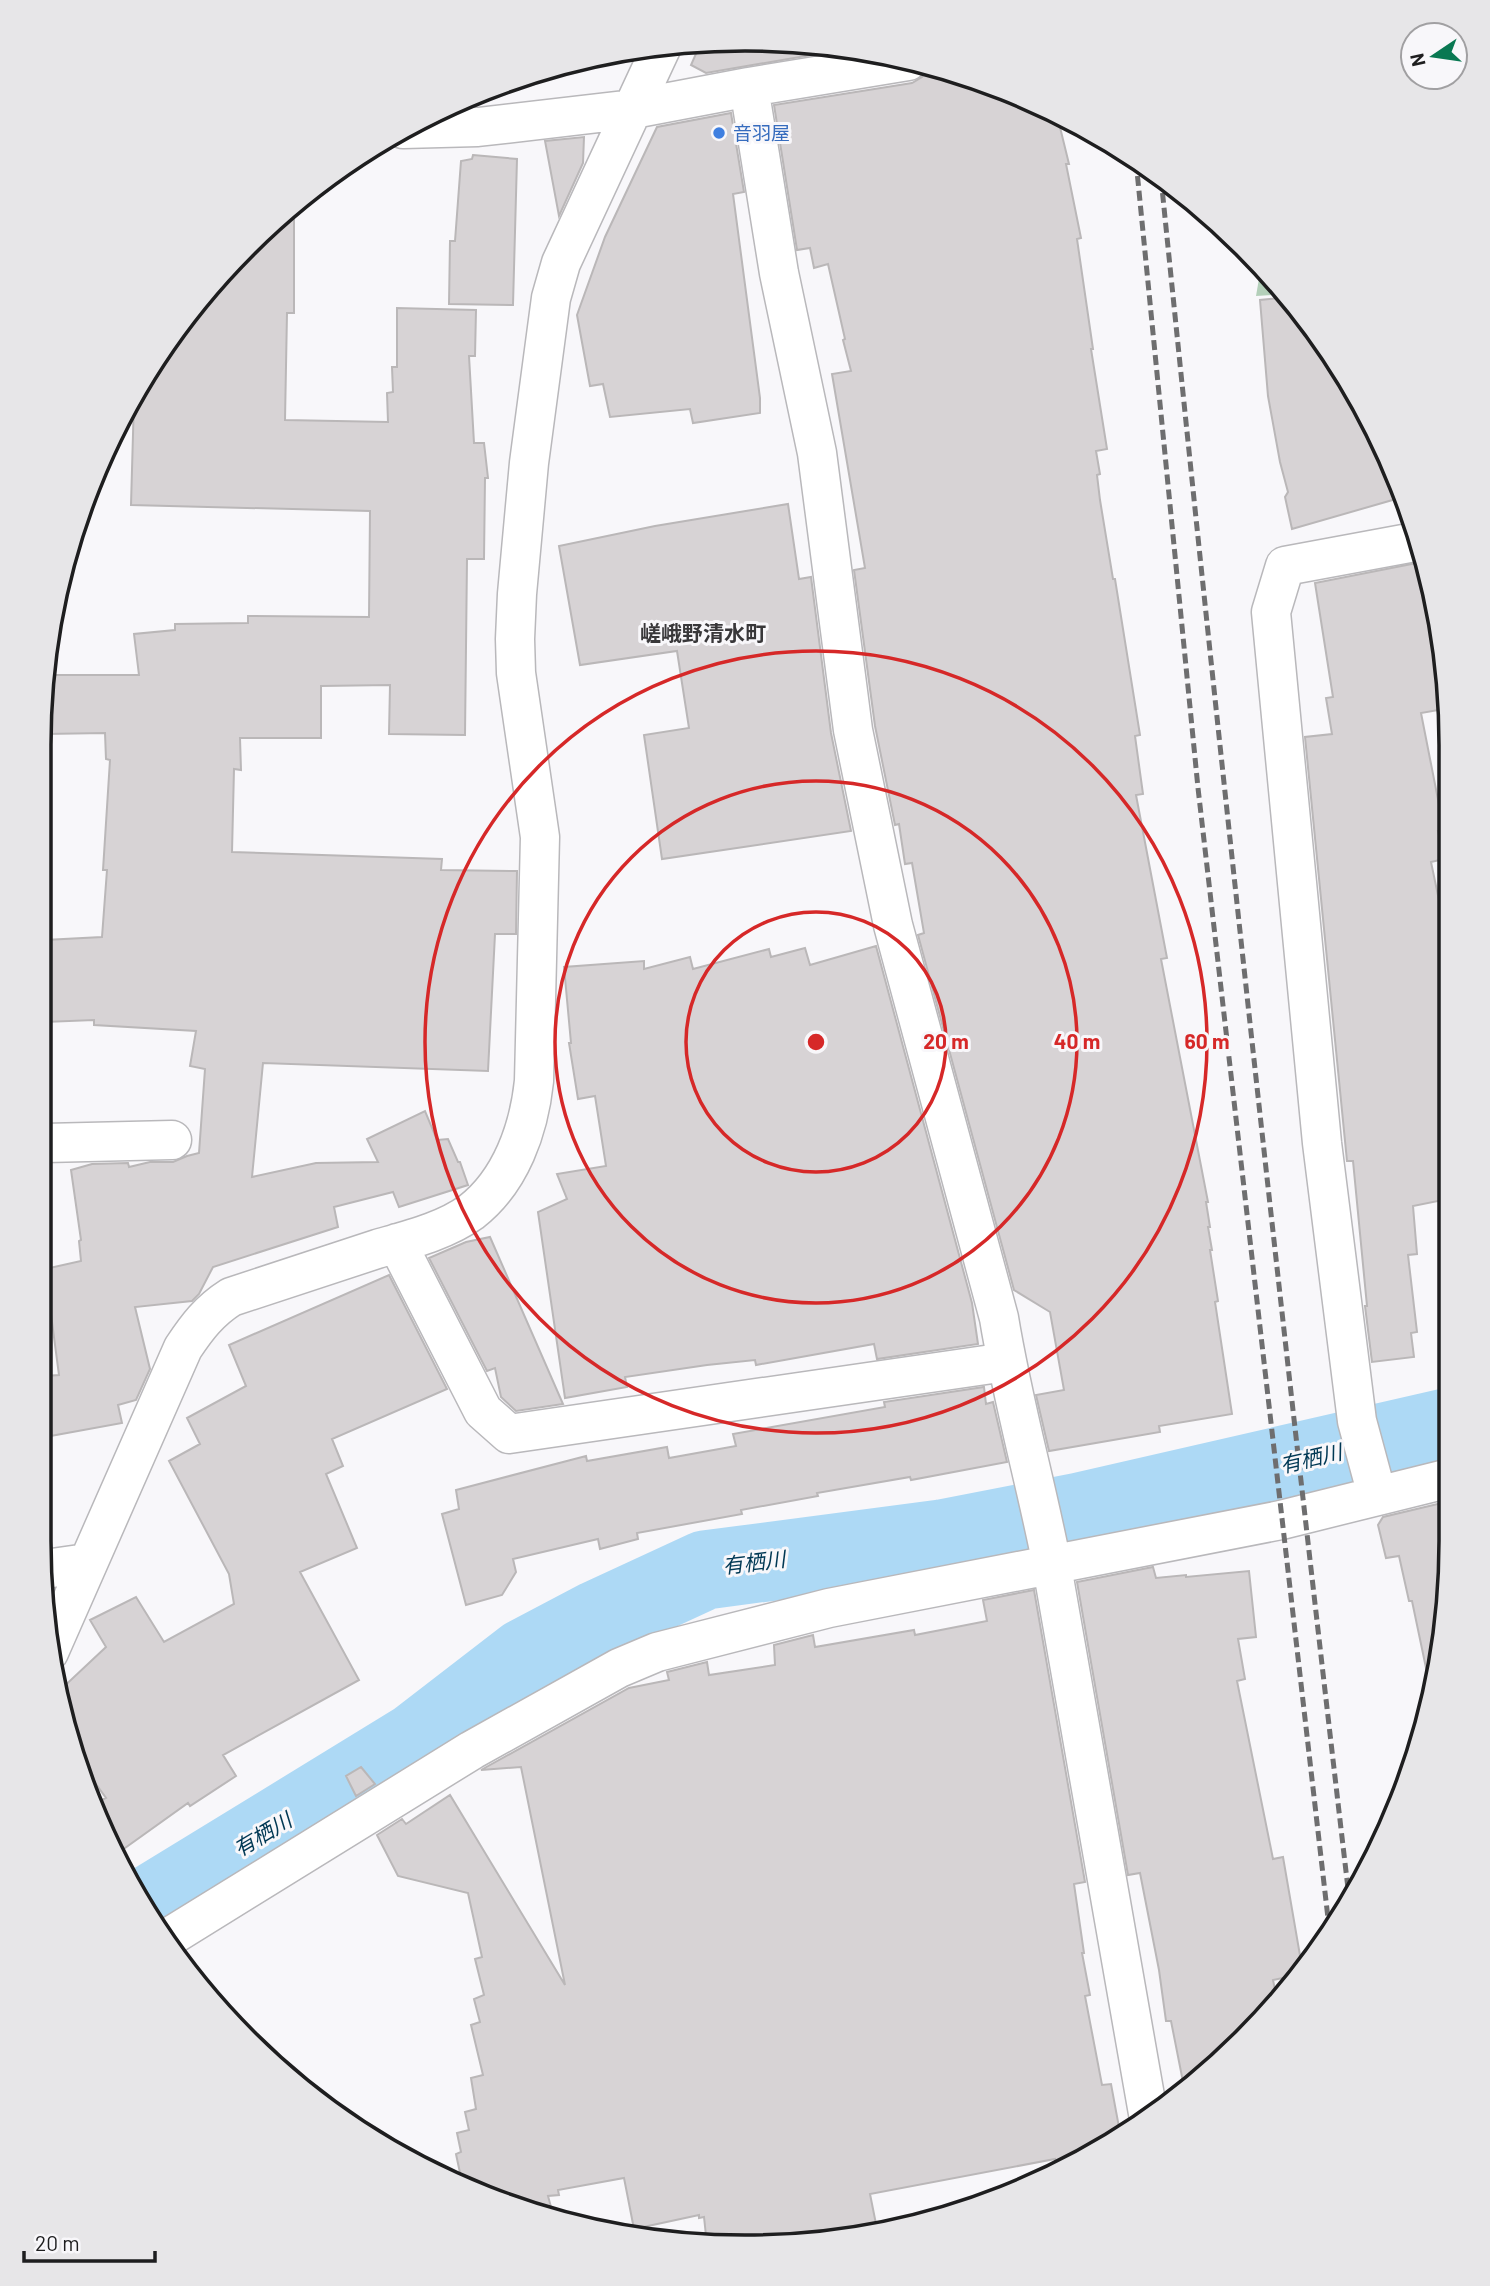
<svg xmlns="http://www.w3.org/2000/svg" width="1490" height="2286" font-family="Barlow,'Noto Sans JP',sans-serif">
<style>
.green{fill:#b3cfb9}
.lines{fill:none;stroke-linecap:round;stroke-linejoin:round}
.river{stroke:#add9f5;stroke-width:79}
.building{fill:#d7d3d5;stroke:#bab7b8;stroke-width:2}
.street-casing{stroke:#b9b8bb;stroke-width:41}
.street{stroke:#fff;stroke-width:38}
.rail{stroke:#6e6e6f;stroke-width:5;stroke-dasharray:10 5;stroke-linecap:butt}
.ring{fill:none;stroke:#d62828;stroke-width:3.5}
.shop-dot{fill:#3f7fe0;stroke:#f8f7fa;stroke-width:2.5}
.labels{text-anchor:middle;stroke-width:6;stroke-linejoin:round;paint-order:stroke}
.shop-label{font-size:19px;fill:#366cbe;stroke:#f8f7fa;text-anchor:start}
.neighbourhood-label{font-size:21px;font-weight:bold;fill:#383739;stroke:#f8f7fa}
.water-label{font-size:21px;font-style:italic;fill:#003854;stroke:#f8f7fa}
.rim{fill:none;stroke:#1e1e1f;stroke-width:3.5}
.centre{fill:#d62828;stroke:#f8f7fa;stroke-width:3.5}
.ring-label{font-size:21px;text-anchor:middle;font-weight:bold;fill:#d62828;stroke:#f8f7fa;stroke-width:6;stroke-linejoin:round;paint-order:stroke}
</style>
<rect width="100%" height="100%" fill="#f8f7fa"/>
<path class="green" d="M1261 267 1286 294 1256 296Z"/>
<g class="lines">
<path class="river" d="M145 1908 416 1742 525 1658 599 1619 705 1570 942 1539 1080 1512 1446 1428"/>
</g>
<path class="building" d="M702 40 838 45 852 48 706 73 691 65Z
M929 66 972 76 1057 115 1069 164H1066L1081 238 1077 239 1093 349H1091L1107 449 1096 451 1100 474 1097 475 1100 500 1113 579H1115L1140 735 1135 736 1143 794 1136 795 1167 958 1161 959 1208 1202H1206L1210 1227H1208L1212 1250H1210L1218 1301 1215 1302 1232 1414 1159 1426 1160 1432 1049 1451 1036 1395 1064 1390 1050 1312 1014 1290 918 935 924 933 912 863 905 864 899 824 895 825 875 726 854 570 865 568 832 374 851 371 843 340 845 339 828 264 814 268 810 248 797 250 774 105 912 83 922 77Z
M731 113 744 192 733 194 760 398V413L693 423 690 409 610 417 603 384 590 386 577 315 605 237 657 127Z
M584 137 583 163 559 216 545 141Z
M473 155 517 159 513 305 449 304 450 241H455L461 161 472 159Z
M294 204V313H287L285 420 388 422 387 393 393 392 392 367H397V308L476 310 475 356H469L474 443H484L488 478H485L484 559H467L465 735 389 734 390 685 321 686V738H240L241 770 234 769 232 852 442 859 441 870 517 871 516 934H495L488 1071 263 1063 252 1177 316 1163 378 1162 367 1139 425 1111 437 1140 448 1139 458 1162H460L468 1185 399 1207 393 1192 334 1207 338 1227 213 1267 199 1294 192 1301 135 1307 150 1369 136 1400 118 1405 122 1423 45 1437V1376L59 1375 45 1269 81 1261 79 1241 81 1240 71 1170 92 1164 128 1163 129 1167 150 1162H173L187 1156 199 1153 205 1069 190 1066 196 1031 94 1025V1020L45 1022V940L102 937 107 870H103L110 760 106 759 105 733 45 734V675H139L134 634 175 630V624L248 623V616L369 617 370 511 131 505 134 399 214 279Z
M1289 297 1306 315 1378 432 1403 497 1292 529 1285 497 1288 492 1280 462 1268 396 1260 300Z
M788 504 799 579 811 577 831 733 851 831 662 859 644 735 689 728 677 651 580 665 559 546 655 526Z
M1427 561 1450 699V708L1421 713 1444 830 1438 831 1444 859 1431 862 1449 948 1448 1199 1413 1206 1417 1254 1408 1255 1417 1332 1411 1333 1414 1357 1372 1362 1365 1306H1367L1353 1161H1347L1305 737 1332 734 1326 698 1333 697 1315 583Z
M876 946 972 1303 978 1344 877 1359 874 1344 756 1365 755 1360 707 1365 625 1377 627 1387 565 1398 538 1212 567 1199 557 1174 606 1166 595 1096 578 1099 569 1043H571L564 967 644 961V969L690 957 693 969 769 949 771 957 805 948 810 965Z
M490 1237 563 1404 516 1411 501 1397 495 1368 487 1371 429 1258 466 1242Z
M389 1275 447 1389 332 1439 343 1466 326 1474 357 1548 300 1572 359 1680 223 1755 236 1776 190 1806 188 1803 118 1853 94 1804 106 1798 72 1751 58 1692 106 1647 90 1620 136 1597 164 1642 234 1604 229 1574 169 1461 200 1444 187 1418 246 1386 229 1345Z
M984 1387 986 1404 993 1402 1007 1462 911 1480 910 1477 817 1493 818 1496 741 1510 742 1514 637 1533 638 1539 600 1549 598 1539 513 1559 516 1572 502 1595 466 1605 442 1514 459 1509 456 1490 586 1456 587 1461 667 1447 669 1458 736 1446 733 1434 885 1407 884 1402Z
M1446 1502 1445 1634 1435 1687H1430L1412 1601H1409L1399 1556 1386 1558 1378 1525 1383 1517Z
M1153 1567 1156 1578 1186 1575V1577L1249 1571 1256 1637 1238 1639 1245 1679 1237 1681 1273 1859 1283 1857 1302 1967 1297 1975 1273 1980 1278 2005 1276 2007 1185 2092 1171 2021H1166L1159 1970 1140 1873 1128 1875 1077 1582Z
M1034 1590 1085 1882 1074 1884 1084 1953H1082L1090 1995 1085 1996 1102 2085 1111 2084 1121 2138 1098 2153 1057 2171 1055 2159 870 2194 878 2234 707 2245 704 2217 699 2218V2215L634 2229 624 2178 558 2190 559 2195 548 2196 554 2218 475 2194 463 2187 456 2154 461 2152 457 2133 469 2130 465 2112 476 2109 471 2078 483 2075 471 2025 480 2022 474 1999 484 1995 475 1959 482 1957 468 1893 398 1876 377 1835 402 1819 406 1824 450 1795 565 1985 521 1767 481 1770 629 1688 669 1680 667 1672 707 1662 709 1675 775 1665 774 1645 813 1635 815 1647 914 1630 915 1635 987 1621 983 1600Z
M361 1767 375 1784 356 1796 346 1776Z"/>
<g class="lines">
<defs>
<path id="street" d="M749 87 779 273 817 453 853 730 893 925 999 1318C1012 1398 1034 1476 1050 1555L1149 2119
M403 129 478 127 633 109 749 87 908 61
M45 1143 172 1140
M397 1243 483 1411 509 1434 1006 1362
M1377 1495 1357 1421 1322 1143 1271 612 1285 566 1420 541
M45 1569 87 1563
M49 1652 183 1348C197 1327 209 1311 231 1297 280 1281 329 1265 377 1249 408 1240 445 1231 471 1212 511 1181 529 1129 534 1081L540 837 516 673 515 639 517 594 529 463 551 298 561 263 662 46
M163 1941 472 1750 619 1668 657 1652 829 1608 1281 1520 1446 1479"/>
</defs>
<use href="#street" class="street-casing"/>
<use href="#street" class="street"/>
<path class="rail" d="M1136 161 1198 788 1329 1927
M1161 178C1219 751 1282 1325 1349 1897"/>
</g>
<g class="ring">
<circle cx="816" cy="1042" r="130"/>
<circle cx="816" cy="1042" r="261"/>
<circle cx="816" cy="1042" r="391"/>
</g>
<circle class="shop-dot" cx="719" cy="133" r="7"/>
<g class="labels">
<g class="shop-label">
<text x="733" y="140">音羽屋</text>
</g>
<g class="neighbourhood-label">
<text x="703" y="641">嵯峨野清水町</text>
</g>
<g class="water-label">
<text transform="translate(1311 1459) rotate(-13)" y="7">有栖川</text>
<text transform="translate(754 1563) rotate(-7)" y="7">有栖川</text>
<text transform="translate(263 1835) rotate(-31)" y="7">有栖川</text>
</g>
</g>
<path d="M0 0H1490V2286H0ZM745 51H745A694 694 0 0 1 1439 745V1541A694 694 0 0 1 745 2235H745A694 694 0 0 1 51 1541V745A694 694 0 0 1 745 51Z" fill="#e7e6e8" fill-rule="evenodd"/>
<path class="rim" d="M745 51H745A694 694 0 0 1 1439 745V1541A694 694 0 0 1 745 2235H745A694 694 0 0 1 51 1541V745A694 694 0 0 1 745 51Z"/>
<circle cx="816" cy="1042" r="10" class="centre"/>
<g class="ring-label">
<text x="946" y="1049">20 m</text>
<text x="1077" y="1049">40 m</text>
<text x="1207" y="1049">60 m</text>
</g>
<g transform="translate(1434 56) rotate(257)"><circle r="33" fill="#f8f7fa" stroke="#a1a0a2" stroke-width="2"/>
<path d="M0-5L12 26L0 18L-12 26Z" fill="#097852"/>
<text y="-10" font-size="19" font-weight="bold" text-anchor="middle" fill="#1e1e1f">N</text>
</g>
<path d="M24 2251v10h131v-10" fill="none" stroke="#1e1e1f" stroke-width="3.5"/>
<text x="35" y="2251" font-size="21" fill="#1e1e1f" stroke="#f8f7fa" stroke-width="5" paint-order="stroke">20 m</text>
</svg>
